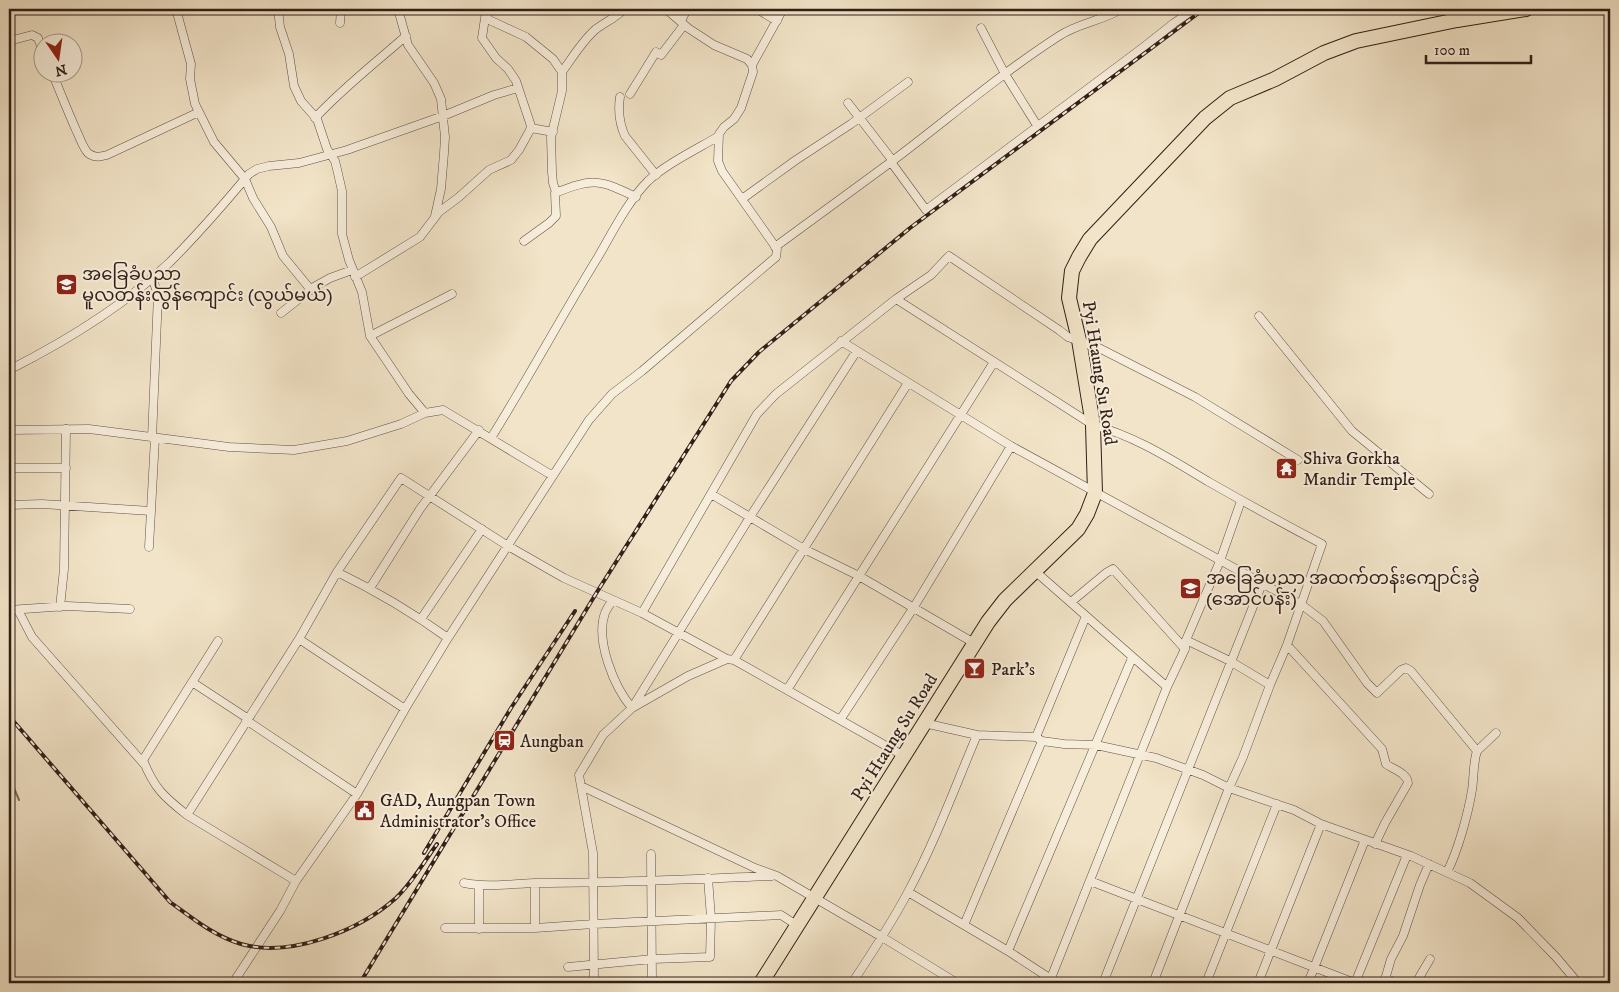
<svg xmlns="http://www.w3.org/2000/svg" width="1619" height="992" font-family="'IM FELL DW Pica','Noto Sans Myanmar',serif">
<style>
.lines{fill:none;stroke-linecap:round;stroke-linejoin:round}
.stream{stroke:#7d6d5e;stroke-width:2}
.minor-casing{stroke:#605044;stroke-width:9}
.trunk-casing{stroke:#301f18;stroke-width:16}
.minor{stroke:#f7eddb;stroke-width:8}
.trunk{stroke:#f2e4c8;stroke-width:14}
.rail-casing{stroke:#301f18;stroke-width:4}
.rail{stroke:#f7eddb;stroke-width:2;stroke-dasharray:5.5;stroke-linecap:butt}
.labels{text-anchor:middle;stroke-width:4;stroke-linejoin:round;paint-order:stroke}
.poi-label{font-size:18px;fill:#301f18;stroke:#f7eddb;text-anchor:start}
.street-label{font-size:18px;fill:#301f18;stroke:#f7eddb}
</style>
<rect width="100%" height="100%" fill="#f2e4c8"/>
<filter id="stains"><feTurbulence type="fractalNoise" baseFrequency=".004" numOctaves="4"/><feColorMatrix values="0 0 0 0 .2 0 0 0 0 .09 0 0 0 0 .02 0 0 0 .5 -.17"/></filter>
<radialGradient id="worn" r=".72"><stop offset=".6" stop-color="#630" stop-opacity="0"/><stop offset="1" stop-color="#630" stop-opacity=".3"/></radialGradient>
<g class="lines">
<path class="stream" d="M9 776 19 800"/>
<defs>
<path id="minor" d="M176 9 191 64 190 79 195 104 214 142 245 179 253 198 271 227 283 256 311 290
M278 9 280 27 289 54 294 86 301 101 317 119 327 149 335 161 337 169 342 191V234L349 260 362 292 370 336 409 394 425 413
M398 9 408 45 434 83 441 99 445 137 444 153 441 189 435 216
M757 9 777 21
M485 18 526 37 553 59 562 72V91L551 137 552 172 553 183 556 192
M681 21 687 9
M340 23 341 9
M981 28 1005 74 1038 127
M9 41 32 35 38 38 42 49
M752 65 783 9
M52 72C60 92 68 112 77 132 80 138 83 148 88 153 94 158 100 157 107 155L199 112
M562 72C573 57 582 41 596 29 605 22 616 18 624 9
M630 94 656 52 661 55 684 25
M620 97C618 110 620 125 625 136L656 175
M848 103 893 161
M315 118C343 88 375 63 406 36
M531 128 553 132
M891 162C947 120 1000 74 1059 36 1078 23 1102 21 1121 9
M742 199 796 160 851 124 908 82
M524 241 549 223 556 216 555 193C593 178 599 179 636 197
M775 247 891 162 926 210 1145 46 1174 23 1195 9
M355 277 420 237 439 212 459 197 489 170 511 160 519 150 530 130 531 126 516 81 508 69 496 58 482 38 485 18 490 9
M896 299 1093 425C1135 436 1172 460 1209 482 1246 503 1284 524 1322 544L1287 645 1270 685 1243 757 1229 788 1153 983
M281 313 314 287 330 278 352 270
M1259 316 1352 431 1429 494
M370 336 452 294
M841 341 1011 446 1302 605 1323 621 1367 683 1377 693 1401 670 1406 668 1411 671 1477 751
M9 370C66 341 124 306 170 262 198 234 224 204 249 174L257 169 269 166 299 163 347 150 443 116 494 95 518 88
M9 430 89 429 229 447 294 450 347 441 401 424 425 413 443 410 553 476
M152 438 158 295 152 277
M491 438C528 379 561 317 598 257 612 233 628 201 648 181 666 164 697 149 719 136
M9 468H66
M711 494 804 549 859 576 974 643
M9 505 42 504 151 511
M149 547 155 438
M337 572 401 478 508 546 564 578 642 613 727 659 734 660 904 756
M1036 572 1167 687
M370 588 420 509 479 430
M613 600C610 604 607 608 605 613 595 640 614 687 632 708L750 517 856 352
M1071 602 1106 573 1113 569 1185 649
M60 607 64 569 66 429
M9 610 67 606 130 609
M18 610 32 637 145 765
M642 613 757 414 776 394 896 299 931 275 949 256 1059 330 1068 337 1099 348 1195 397 1298 460
M421 619 482 529
M299 639 405 709
M1186 640 1230 661 1270 685
M218 641 143 760C154 788 164 797 187 815L296 881
M1287 645 1382 749 1386 764C1394 770 1407 773 1408 783L1385 823 1375 844
M734 660 908 383
M192 682 247 718
M787 690 994 362
M246 720 357 794
M840 720 914 607 1011 446
M924 723 977 735 1036 737 1042 741 1064 744 1096 745 1156 758 1203 775 1229 788 1294 810 1321 824 1411 856 1470 883 1518 918 1556 957 1578 983
M1036 737 1086 616
M581 786 755 868 777 876 882 937 957 983
M187 815 299 639 337 572C376 591 413 613 448 638
M651 854 652 983
M1447 872C1458 851 1468 814 1472 790 1474 777 1473 763 1477 751L1496 733
M1090 881 1355 983
M464 883C489 888 514 883 540 883 617 883 695 879 772 876
M535 883V928
M479 886V929
M908 892 1008 951 1051 979
M964 925 1042 741
M445 928H535L594 924 781 915 798 926
M1008 951 1132 658
M568 967 653 959 710 957 711 918 708 878
M1385 978 1396 983
M233 983 280 911 296 881 357 794 405 709 448 638 589 420 612 394 642 371 776 257 777 249 722 171 718 161 719 134 724 127 734 119 741 108 753 72 752 65 747 59 714 45 688 28 666 9
M594 983 593 853 579 775 603 735 632 708 688 676 727 659
M852 983C872 953 891 924 908 892 935 842 955 787 977 735
M1049 983 1167 687 1185 649 1186 640 1220 561 1241 501
M1103 983 1262 584
M1206 983 1277 804
M1258 983 1321 824
M1308 983 1365 840
M1355 983 1407 855
M1384 983 1391 959 1403 936 1420 885 1429 864
M1416 983 1430 959"/>
<path id="trunk" d="M761 983 988 622 1005 600 1078 529 1087 514 1095 493 1093 425 1079 340 1069 298 1072 271 1079 257 1090 239 1205 118 1230 98 1275 79 1324 53 1356 41 1457 20 1526 9"/>
</defs>
<use href="#minor" class="minor-casing"/>
<use href="#trunk" class="trunk-casing"/>
<use href="#minor" class="minor"/>
<use href="#trunk" class="trunk"/>
<defs>
<path id="rail" d="M9 716 170 902C192 918 214 936 241 944 290 958 359 931 396 898 412 883 424 862 437 844
M424 853 511 708 575 611
M360 983 597 592 731 381 759 352 910 228 1204 9"/>
</defs>
<use href="#rail" class="rail-casing"/>
<use href="#rail" class="rail"/>
</g>
<defs>
<symbol id="school-square" viewBox="-11 -11 22 22"><rect x="-9" y="-9" width="18" height="18" rx="4" fill="#8f2418" stroke="#f7eddb"/><path d="M0-5L7-2L0 1L-7-2ZM-4 1L0 2.5L4 1V4Q0 6-4 4Z" fill="#fff"/></symbol>
<symbol id="temple-square" viewBox="-11 -11 22 22"><rect x="-9" y="-9" width="18" height="18" rx="4" fill="#8f2418" stroke="#f7eddb"/><path d="M0-6L5-2H3V0L6.5 2.5H4V6H1.5V3h-3V6H-4V2.5H-6.5L-3 0V-2H-5Z" fill="#fff"/></symbol>
<symbol id="bar-square" viewBox="-11 -11 22 22"><rect x="-9" y="-9" width="18" height="18" rx="4" fill="#8f2418" stroke="#f7eddb"/><path d="M-6-5H6L.8 .8V4.5H3.5V6h-7V4.5H-.8V.8Z" fill="#fff"/></symbol>
<symbol id="station-square" viewBox="-11 -11 22 22"><rect x="-9" y="-9" width="18" height="18" rx="4" fill="#8f2418" stroke="#f7eddb"/><path d="M-3-6H3Q5-6 5-4V2Q5 4 3 4L4.5 6H3L1.5 4h-3L-3 6H-4.5L-3 4Q-5 4-5 2V-4Q-5-6-3-6ZM-3.5-4v3h7v-3ZM-3.5 1v1.5H-2V1ZM2 1v1.5H3.5V1Z" fill="#fff"/></symbol>
<symbol id="civic-square" viewBox="-11 -11 22 22"><rect x="-9" y="-9" width="18" height="18" rx="4" fill="#8f2418" stroke="#f7eddb"/><path d="M-.6-6.5H3V-4.5H.6V-3L4-1V1h2V6H-6V1h2V-1L-.6-3ZM-1.2 2.5V6h2.4V2.5Z" fill="#fff"/></symbol>
</defs>
<g fill-rule="evenodd">
<use href="#school-square" x="54" y="272" width="25" height="25"/>
<use href="#temple-square" x="1274" y="456" width="25" height="25"/>
<use href="#school-square" x="1178" y="576" width="25" height="25"/>
<use href="#bar-square" x="962" y="656" width="25" height="25"/>
<use href="#station-square" x="492" y="728" width="25" height="25"/>
<use href="#civic-square" x="352" y="798" width="25" height="25"/>
</g>
<g class="labels">
<g class="poi-label">
<text x="82" y="280">အခြေခံပညာ<tspan x="82" dy="21">မူလတန်းလွန်ကျောင်း (လွယ်မယ်)</tspan></text>
<text x="1303" y="464">Shiva Gorkha<tspan x="1303" dy="21">Mandir Temple</tspan></text>
<text x="1206" y="584">အခြေခံပညာ အထက်တန်းကျောင်းခွဲ<tspan x="1206" dy="21">(အောင်ပန်း)</tspan></text>
<text x="991" y="675">Park's</text>
<text x="520" y="747">Aungban</text>
<text x="380" y="806">GAD, Aungpan Town<tspan x="380" dy="21">Administrator's Office</tspan></text>
</g>
<g class="street-label">
<text transform="translate(1100 373) rotate(81)" y="6">Pyi Htaung Su Road</text>
<text transform="translate(894 737) rotate(-58)" y="6">Pyi Htaung Su Road</text>
</g>
</g>
<rect width="1619" height="992" fill="none" stroke="#f2e4c8" stroke-width="30"/>
<rect x="10" y="10" width="1599" height="972" fill="none" stroke="#301f18" stroke-width="2.5"/>
<rect x="15" y="15" width="1589" height="962" fill="none" stroke="#301f18"/>
<g transform="translate(58 58) rotate(167)"><circle r="24" fill="#f7eddb" stroke="#a79b8d"/>
<path d="M0-4L9 19L0 12L-9 19Z" fill="#8f2418"/>
<text y="-8" font-size="14" font-weight="bold" text-anchor="middle" fill="#301f18">N</text>
</g>
<path d="M1426 55v8h105v-8" fill="none" stroke="#301f18" stroke-width="2.5"/>
<text x="1434" y="55" font-size="15" fill="#301f18" stroke="#f7eddb" stroke-width="4" paint-order="stroke">100 m</text>
<rect width="100%" height="100%" filter="url(#stains)"/>
<rect width="100%" height="100%" fill="url(#worn)"/>
</svg>
